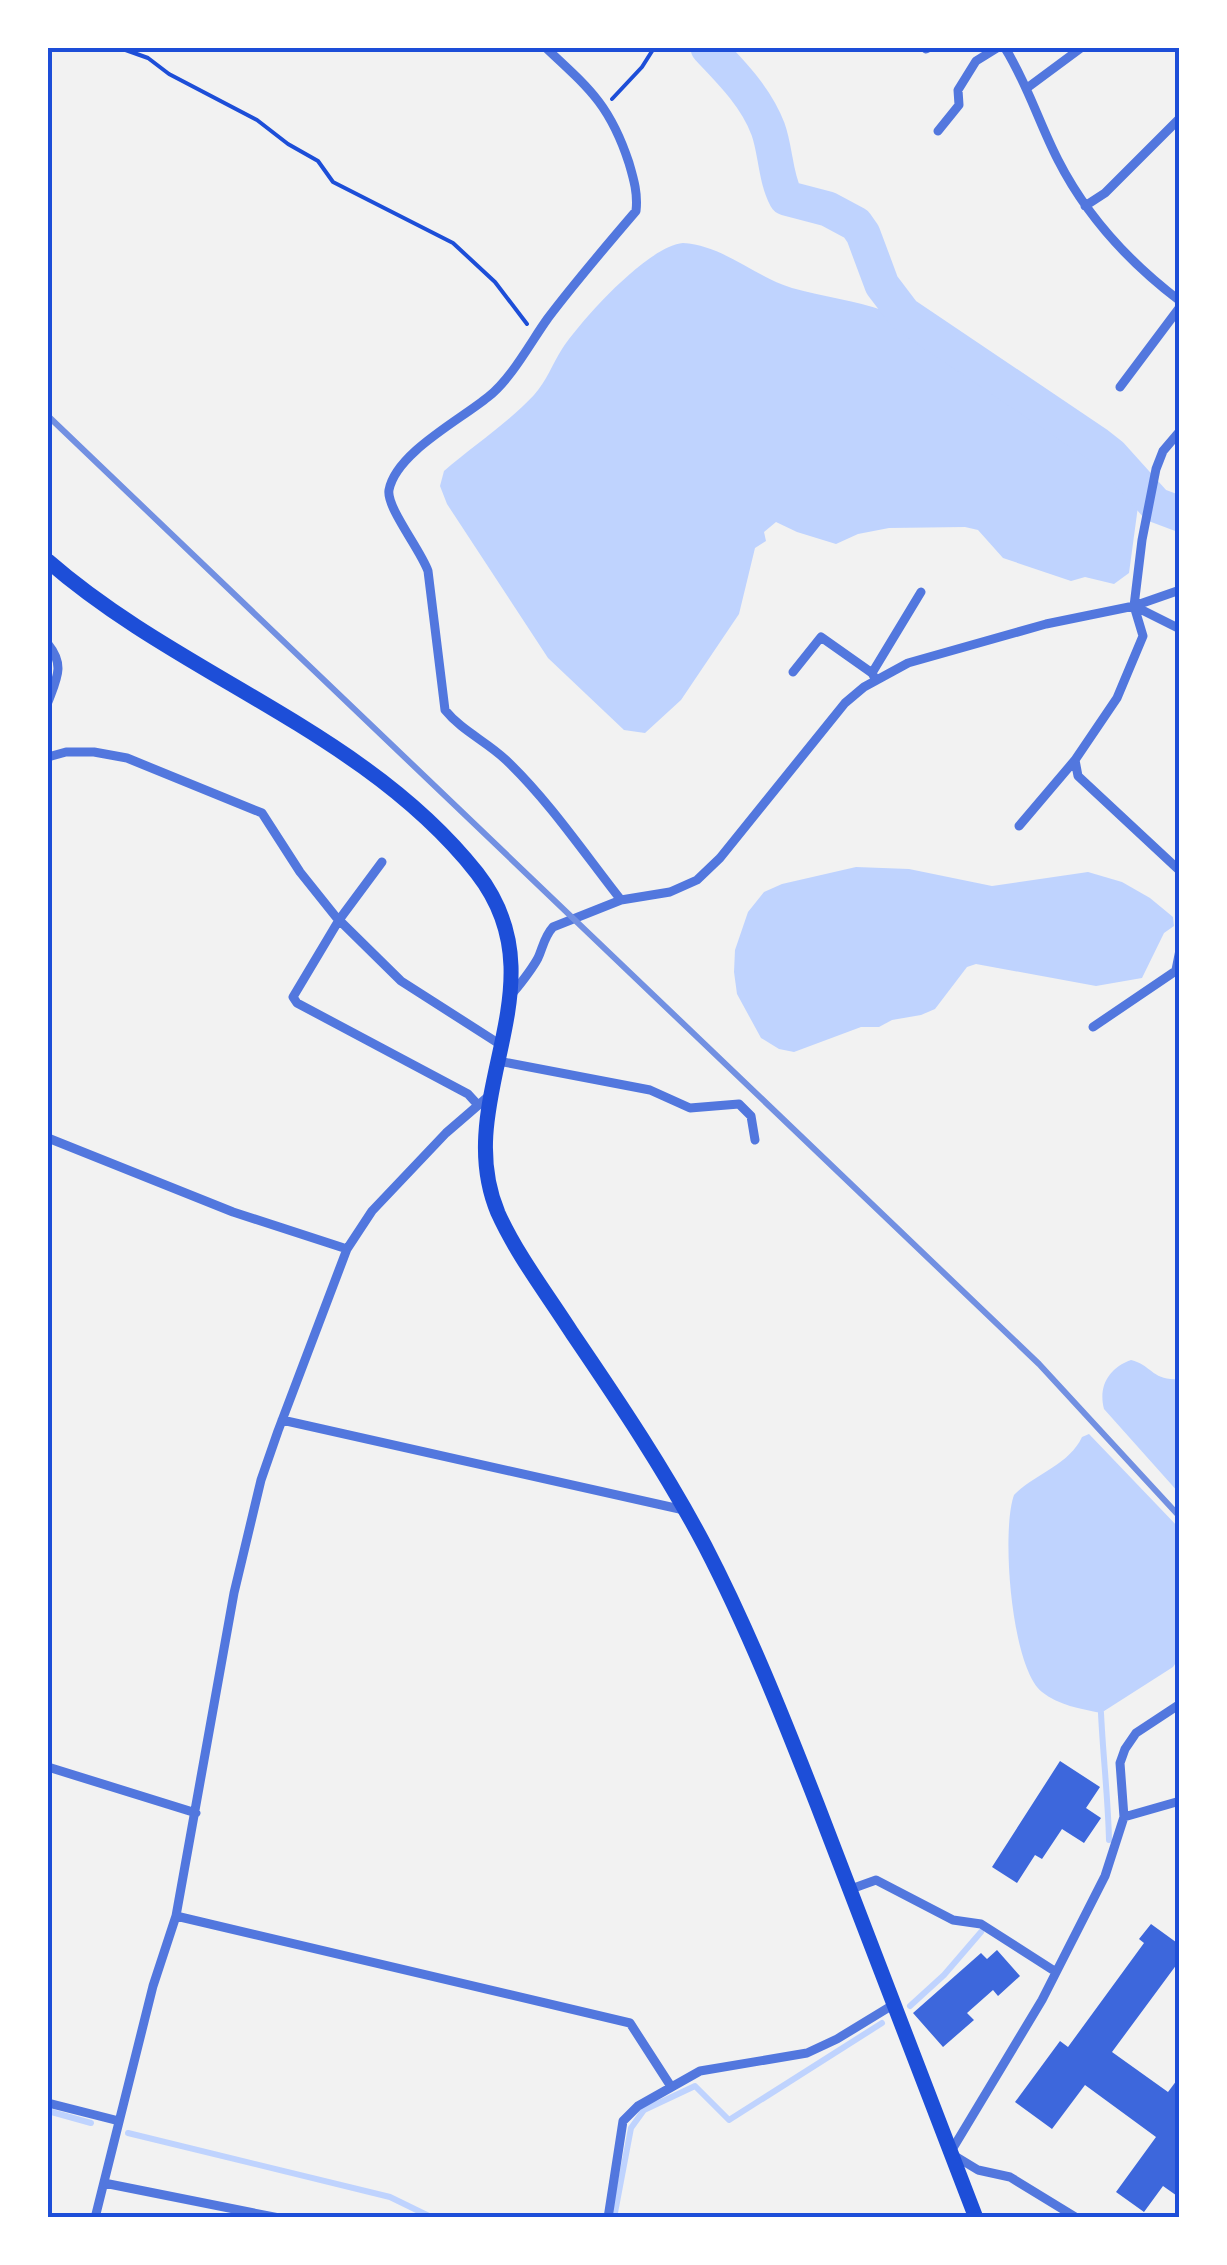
<svg xmlns="http://www.w3.org/2000/svg" width="1227" height="2265" font-family="Mulish,sans-serif">
<style>
.water{fill:#bfd3fe}
.lines{fill:none;stroke-linecap:round;stroke-linejoin:round}
.stream{stroke:#bfd3fe;stroke-width:6}
.river{stroke:#bfd3fe;stroke-width:35}
.building{fill:#3d67dc}
.path{stroke:#1d4ed8;stroke-width:4}
.minor{stroke:#5277de;stroke-width:9}
.trunk{stroke:#1d4ed8;stroke-width:15}
.rail{stroke:#7290e2;stroke-width:6}
.neatline{fill:none;stroke:#1d4ed8;stroke-width:4}
</style>
<rect width="100%" height="100%" fill="#f2f2f2"/>
<path class="water" d="M683 243C725 246 753 276 792 288 823 297 854 300 885 311L1104 458 1139 499 1129 573 1114 584 1085 577 1071 581 1003 558 978 530 965 527 889 528 858 534 836 544 797 532 776 522 764 532 766 541 755 548 739 614 681 700 645 733 624 730 548 658 447 504 440 486 444 471C473 446 508 423 534 395 546 382 553 363 562 349 582 319 648 246 683 243Z
M856 867 909 869 992 886 1088 872 1122 882 1150 898 1173 917 1174 926 1164 933 1142 978 1096 986 976 964 967 967 935 1009 921 1015 892 1020 879 1027H861L794 1052 779 1049 761 1038 737 994 734 972 735 950 748 912 764 892 782 884Z
M1131 1360C1152 1365 1152 1381 1179 1379V1493L1104 1409C1098 1386 1109 1368 1131 1360Z
M1089 1434 1180 1529 1179 1658 1173 1667 1101 1713C1081 1709 1058 1705 1042 1692 1011 1667 1001 1531 1014 1495 1036 1473 1069 1465 1082 1437Z"/>
<g class="lines">
<path class="stream" d="M1101 1713C1103 1756 1108 1797 1109 1840
M910 2006 944 1975 981 1932
M48 2111 91 2123
M128 2133 390 2197 433 2218
M614 2218 631 2128 644 2110 695 2086 729 2120 882 2023"/>
<path class="river" d="M708 48C731 72 756 97 768 129 776 151 775 177 786 198L828 209 856 224 863 234 882 285 904 314 1097 444 1111 455 1156 505 1180 514"/>
</g>
<path class="building" d="M1060 1761 1100 1787 1086 1808 1101 1818 1084 1843 1062 1829 1042 1859 1035 1855 1017 1883 992 1867Z
M1151 1924 1180 1945V1960L1112 2052 1168 2092 1180 2076V2198L1163 2186 1144 2212 1116 2192 1156 2137 1085 2085 1052 2129 1015 2102 1060 2041 1068 2047 1144 1943 1139 1939Z
M997 1950 1020 1976 998 1996 993 1990 967 2013 974 2020 943 2047 913 2013 981 1953 987 1959Z"/>
<g class="lines">
<path class="path" d="M120 48 148 58 169 74 257 120 288 144 318 161 333 182 453 243 495 282 527 324
M612 99 642 67 654 48"/>
<path class="minor" d="M546 48C589 88 610 105 629 163 634 180 638 194 636 211 606 246 576 281 548 318 530 343 512 378 488 397 460 420 396 453 389 490 386 507 420 549 428 571L445 710C462 731 486 741 506 760 549 801 584 853 621 900
M1005 48C1027 83 1039 123 1058 160 1087 217 1130 263 1180 301
M926 49 928 48
M1027 88 1081 48
M938 131 959 105 958 90 976 61 997 48
M1085 206 1105 193 1180 118
M1120 387 1180 307
M1180 431 1163 451 1156 469 1142 540 1134 606 1143 636 1117 698 1075 760 1078 776 1180 871
M1134 606 1180 629
M48 644C65 665 57 678 48 702
M793 672 821 637 872 673 876 680
M872 673 921 592
M48 757 66 752H94L127 758 262 813 300 872 336 917 401 981 501 1045
M1019 826 1075 760
M382 862 339 920 293 997 297 1003 468 1094 478 1105
M1176 970 1180 950
M512 994C521 983 531 971 538 958 543 947 544 937 553 927L621 900 670 892 697 880 720 858 845 703 864 687 908 663 1046 624 1134 606 1180 590
M1093 1027 1180 968
M498 1061 650 1090 690 1108 739 1104 751 1116 755 1140
M48 1138 233 1212 347 1249
M282 1420 684 1510
M48 1767 196 1813
M1124 1817 1180 1801
M851 1889 876 1880 953 1920 981 1924 1056 1972
M176 1916 630 2023 670 2085
M48 2103 119 2121
M104 2183 279 2218
M95 2218 153 1986 176 1916 234 1593 261 1480 278 1431 347 1249 372 1211 446 1133 490 1095
M608 2218 623 2121 638 2106 700 2071 807 2053 837 2039 896 2003
M1077 2218 1010 2177 978 2170 950 2153 1042 2000 1105 1876 1124 1817 1120 1763 1125 1749 1136 1733 1180 1704"/>
<path class="trunk" d="M48 561C181 677 365 731 477 873 565 986 449 1097 498 1213 517 1255 547 1294 572 1333 619 1402 666 1472 705 1546 748 1629 783 1717 817 1804 871 1942 922 2081 976 2218"/>
<path class="rail" d="M48 416 1039 1364 1180 1517"/>
</g>
<rect width="1227" height="2265" fill="none" stroke="#ffffff" stroke-width="100"/>
<rect x="50" y="50" width="1127" height="2165" class="neatline"/>
</svg>
